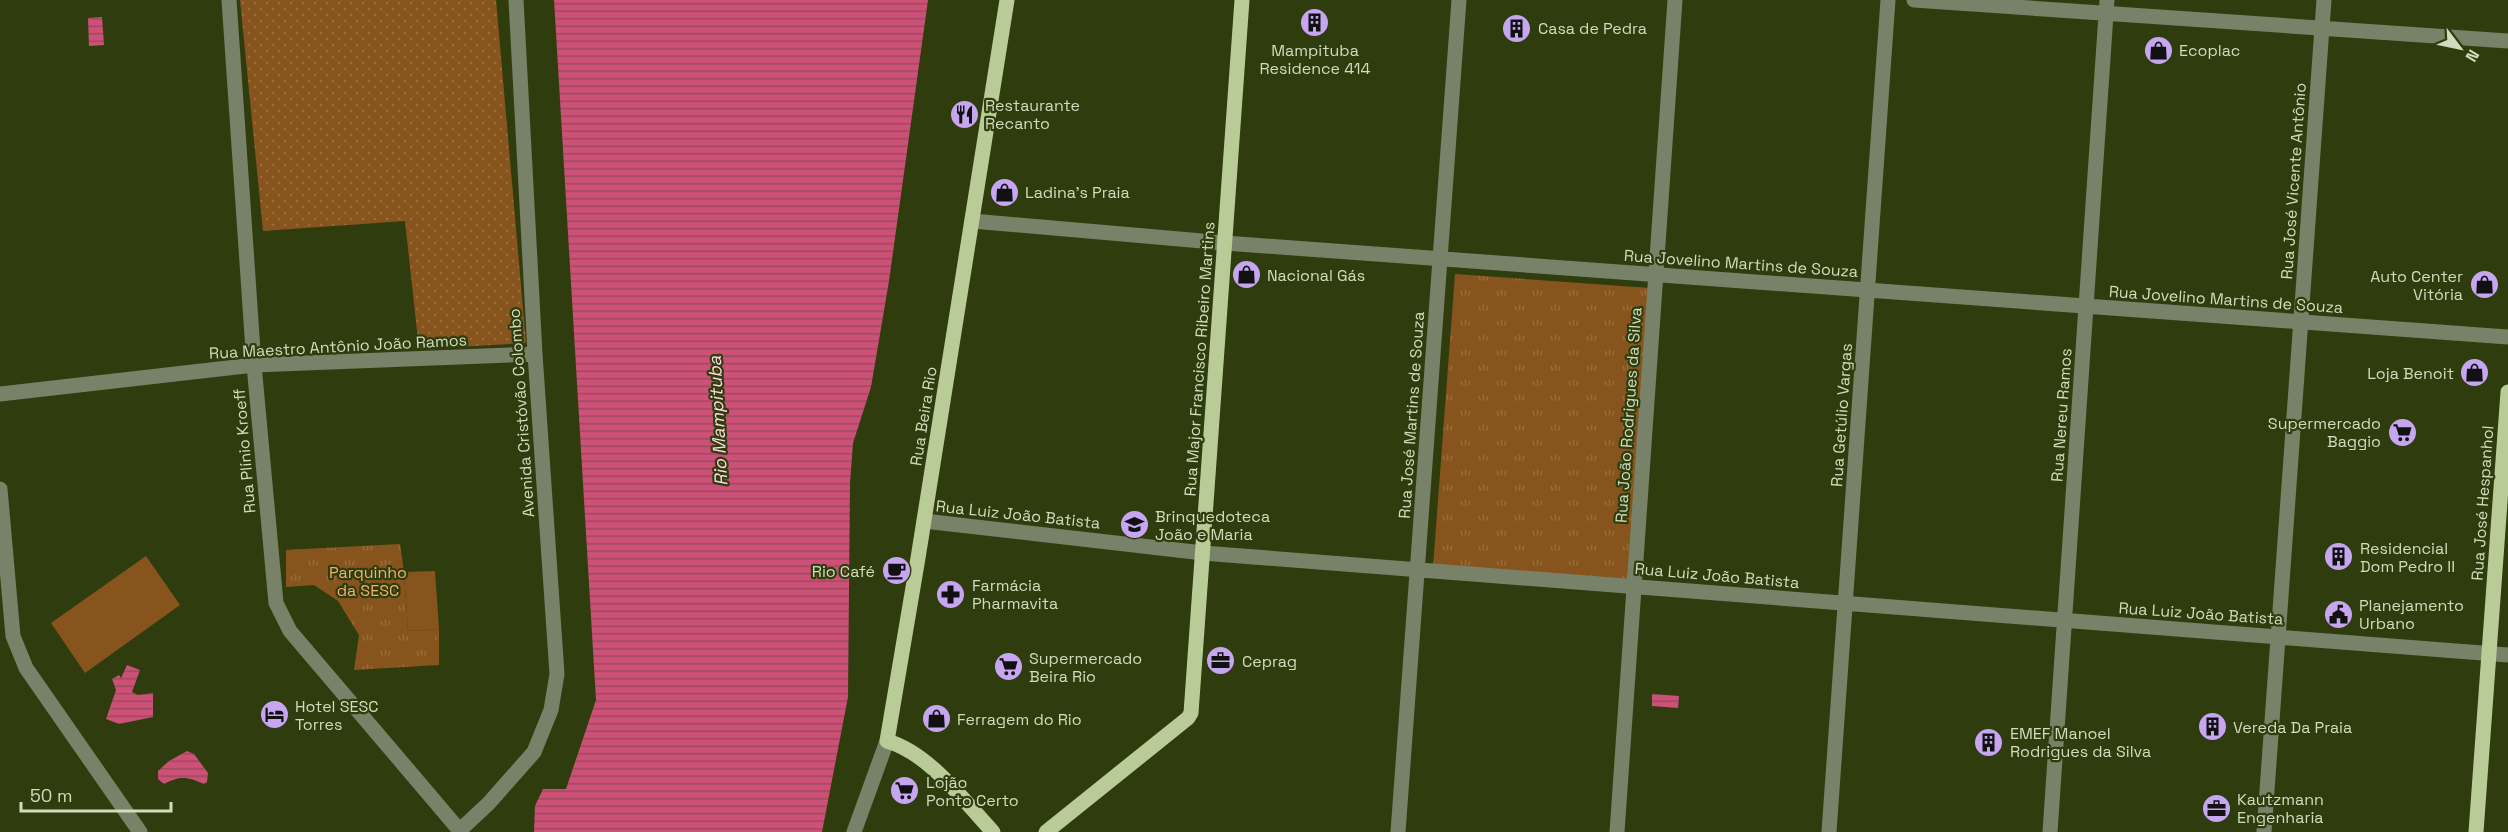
<svg xmlns="http://www.w3.org/2000/svg" width="2508" height="832" font-family="'Space Grotesk',sans-serif">
<style>
.grass{fill:url(#grass-dots)}
.park{fill:url(#park-tufts)}
.pitch{fill:#87541d}
.water{fill:url(#water-rules)}
.lines{fill:none;stroke-linecap:round;stroke-linejoin:round}
.minor{stroke:#788268;stroke-width:15}
.major{stroke:#b9cc97;stroke-width:15}
.labels{text-anchor:middle;stroke-width:4.5;stroke-linejoin:round;paint-order:stroke}
.poi-label{font-size:16px;fill:#d0dcbc;stroke:#2f3d0e;text-anchor:start}
.street-label{font-size:16px;fill:#d0dcbc;stroke:#2f3d0e}
.park-label{font-size:16px;fill:#f4b06e;stroke:#2f3d0e}
.water-label{font-size:18px;font-style:italic;fill:#fbd9e0;stroke:#2f3d0e}
</style>
<defs>
<pattern id="grass-dots" width="8" height="8" patternUnits="userSpaceOnUse" patternTransform="scale(1.5)"><rect width="8" height="8" fill="#87541d"/><path d="M2 2h.1M6 6h.1" fill="none" stroke="#976c3c" stroke-width="1.8" stroke-linecap="round"/></pattern>
<pattern id="park-tufts" width="24" height="20" patternUnits="userSpaceOnUse" patternTransform="scale(1.5)"><rect width="24" height="20" fill="#87541d"/><path d="M3 7l-1-3M5 7V3M7 7l1-3M15 17l-1-3M17 17v-4M19 17l1-3" fill="none" stroke="#976c3c"/></pattern>
<pattern id="water-rules" width="6" height="5" patternUnits="userSpaceOnUse" patternTransform="scale(1.5)"><rect width="6" height="5" fill="#cd5076"/><path d="M0 2.5h6" fill="none" stroke="#9b4b60"/></pattern>
</defs>
<rect width="100%" height="100%" fill="#2f3d0e"/>
<path class="grass" d="M240 0H496L526 343 419 349 405 221 263 231Z"/>
<path class="park" d="M1455 274 1650 288 1628 581 1433 567Z
M400 544 404 572 408 631 439 629V665L354 670 359 635 338 601 314 585 286 587V550Z"/>
<path class="pitch" d="M146 556 180 605 85 673 51 623Z
M435 571 439 629 408 631 404 572Z"/>
<path class="water" d="M554 0H928L889 281 871 387 853 443 850 483 848 697 822 832H534L535 806 543 789H566L596 700Z
M102 17 104 45 89 46 88 18Z
M127 665 140 670 132 692 138 695 153 693V717L119 724 106 719 116 690 112 679 119 675 121 678Z
M1652 694 1679 696 1678 708 1652 706Z
M187 751 194 754 208 773 207 782 204 784C188 777 181 775 164 784L158 779V771L169 761Z"/>
<g class="lines">
<path class="minor" d="M229 0 254 365 276 603 290 631 461 832
M1914 0 2508 41
M972 221 1225 243 2508 337
M0 394 254 365 535 354
M0 489 13 636 26 668 140 832
M924 521 1203 553 2508 655
M458 832 489 803 534 752 551 710 557 674 535 354 516 0
M854 832 887 741
M1398 832 1459 0
M1617 832 1675 0
M1829 832 1888 0
M2050 832 2107 0
M2264 832 2324 0"/>
<path class="major" d="M993 832C964 801 929 753 887 741L918 558 1007 0
M1046 832 1188 718 1191 713 1242 0
M2476 832 2508 392"/>
</g>
<defs>
<symbol id="building-disc" viewBox="-11 -11 22 22"><circle r="9.5" fill="#c6a6f0" stroke="#2f3d0e"/><path d="M-4-6H4V6H1V3H-1V6H-4ZM-2.5-4.3h1.7v1.8h-1.7ZM.8-4.3h1.7v1.8H.8ZM-2.5-1h1.7V.8h-1.7ZM.8-1h1.7V.8H.8Z" fill="#111"/></symbol>
<symbol id="shop-disc" viewBox="-11 -11 22 22"><circle r="9.5" fill="#c6a6f0" stroke="#2f3d0e"/><path d="M-5-2.5h2.3a2.7 3.5 0 0 1 5.4 0H5L5.5 6h-11ZM-1.5-2.5h3a1.5 2.3 0 0 0-3 0Z" fill="#111"/></symbol>
<symbol id="restaurant-disc" viewBox="-11 -11 22 22"><circle r="9.5" fill="#c6a6f0" stroke="#2f3d0e"/><path d="M-5-6h1v4h1v-4h1v4h1v-4h1v5L-1.5 .5V6h-2V.5L-5-1ZM5-6V6H3V1.5H1.5Q1.5-4 5-6Z" fill="#111"/></symbol>
<symbol id="supermarket-disc" viewBox="-11 -11 22 22"><circle r="9.5" fill="#c6a6f0" stroke="#2f3d0e"/><path d="M-6-5.5h2.5l.6 2H6L4.5 2H-2.5L-4.4-4H-6ZM-1.5 3.2a1.3 1.3 0 1 0 .1 0ZM3 3.2a1.3 1.3 0 1 0 .1 0Z" fill="#111"/></symbol>
<symbol id="school-disc" viewBox="-11 -11 22 22"><circle r="9.5" fill="#c6a6f0" stroke="#2f3d0e"/><path d="M0-5L7-2L0 1L-7-2ZM-4 1L0 2.5L4 1V4Q0 6-4 4Z" fill="#111"/></symbol>
<symbol id="cafe-disc" viewBox="-11 -11 22 22"><circle r="9.5" fill="#c6a6f0" stroke="#2f3d0e"/><path d="M-5.5-4.5H6V0H3Q3 3.5 0 3.5H-2.5Q-5.5 3.5-5.5 0ZM3-3.2v2h1.7v-2ZM-6 4.5H4V6H-6Z" fill="#111"/></symbol>
<symbol id="pharmacy-disc" viewBox="-11 -11 22 22"><circle r="9.5" fill="#c6a6f0" stroke="#2f3d0e"/><path d="M-2-6h4v4h4v4h-4v4h-4v-4h-4v-4h4Z" fill="#111"/></symbol>
<symbol id="civic-disc" viewBox="-11 -11 22 22"><circle r="9.5" fill="#c6a6f0" stroke="#2f3d0e"/><path d="M-.6-6.5H3V-4.5H.6V-3L4-1V1h2V6H-6V1h2V-1L-.6-3ZM-1.2 2.5V6h2.4V2.5Z" fill="#111"/></symbol>
<symbol id="office-disc" viewBox="-11 -11 22 22"><circle r="9.5" fill="#c6a6f0" stroke="#2f3d0e"/><path d="M-6-3h4V-5.5h4V-3h4V5H-6ZM-1-4.5V-3h2v-1.5ZM-6 0V1H6V0Z" fill="#111"/></symbol>
<symbol id="hotel-disc" viewBox="-11 -11 22 22"><circle r="9.5" fill="#c6a6f0" stroke="#2f3d0e"/><path d="M-6-4.5h1.5V1H6V5H4.5V3h-9V5H-6ZM-4 0a1.8 1.8 0 1 1 3.6 0ZM.5 0V-2.5h3Q6-2.5 6 0Z" fill="#111"/></symbol>
</defs>
<g fill-rule="evenodd">
<use href="#building-disc" x="1298" y="6" width="33" height="33"/>
<use href="#building-disc" x="1500" y="12" width="33" height="33"/>
<use href="#shop-disc" x="2142" y="34" width="33" height="33"/>
<use href="#restaurant-disc" x="948" y="98" width="33" height="33"/>
<use href="#shop-disc" x="988" y="176" width="33" height="33"/>
<use href="#shop-disc" x="1230" y="258" width="33" height="33"/>
<use href="#shop-disc" x="2468" y="268" width="33" height="33"/>
<use href="#shop-disc" x="2458" y="356" width="33" height="33"/>
<use href="#supermarket-disc" x="2386" y="416" width="33" height="33"/>
<use href="#school-disc" x="1118" y="508" width="33" height="33"/>
<use href="#building-disc" x="2322" y="540" width="33" height="33"/>
<use href="#cafe-disc" x="880" y="554" width="33" height="33"/>
<use href="#pharmacy-disc" x="934" y="578" width="33" height="33"/>
<use href="#civic-disc" x="2322" y="598" width="33" height="33"/>
<use href="#office-disc" x="1204" y="644" width="33" height="33"/>
<use href="#supermarket-disc" x="992" y="650" width="33" height="33"/>
<use href="#hotel-disc" x="258" y="698" width="33" height="33"/>
<use href="#shop-disc" x="920" y="702" width="33" height="33"/>
<use href="#building-disc" x="2196" y="710" width="33" height="33"/>
<use href="#building-disc" x="1972" y="726" width="33" height="33"/>
<use href="#supermarket-disc" x="888" y="774" width="33" height="33"/>
<use href="#office-disc" x="2200" y="792" width="33" height="33"/>
</g>
<g class="labels">
<g class="poi-label">
<text x="1538" y="34">Casa de Pedra</text>
<text x="1315" y="56" text-anchor="middle">Mampituba<tspan x="1315" dy="18">Residence 414</tspan></text>
<text x="2179" y="56">Ecoplac</text>
<text x="985" y="111">Restaurante<tspan x="985" dy="18">Recanto</tspan></text>
<text x="1025" y="198">Ladina's Praia</text>
<text x="1267" y="281">Nacional Gás</text>
<text x="2463" y="282" text-anchor="end">Auto Center<tspan x="2463" dy="18">Vitória</tspan></text>
<text x="2454" y="379" text-anchor="end">Loja Benoit</text>
<text x="2381" y="429" text-anchor="end">Supermercado<tspan x="2381" dy="18">Baggio</tspan></text>
<text x="1155" y="522">Brinquedoteca<tspan x="1155" dy="18">João e Maria</tspan></text>
<text x="2360" y="554">Residencial<tspan x="2360" dy="18">Dom Pedro II</tspan></text>
<text x="875" y="577" text-anchor="end">Rio Café</text>
<text x="972" y="591">Farmácia<tspan x="972" dy="18">Pharmavita</tspan></text>
<text x="2359" y="611">Planejamento<tspan x="2359" dy="18">Urbano</tspan></text>
<text x="1029" y="664">Supermercado<tspan x="1029" dy="18">Beira Rio</tspan></text>
<text x="1242" y="667">Ceprag</text>
<text x="295" y="712">Hotel SESC<tspan x="295" dy="18">Torres</tspan></text>
<text x="957" y="725">Ferragem do Rio</text>
<text x="2233" y="733">Vereda Da Praia</text>
<text x="2010" y="739">EMEF Manoel<tspan x="2010" dy="18">Rodrigues da Silva</tspan></text>
<text x="926" y="788">Lojão<tspan x="926" dy="18">Ponto Certo</tspan></text>
<text x="2237" y="805">Kautzmann<tspan x="2237" dy="18">Engenharia</tspan></text>
</g>
<g class="street-label">
<text transform="translate(2293 181) rotate(-86)" y="6">Rua José Vicente Antônio</text>
<text transform="translate(1741 263) rotate(4)" y="6">Rua Jovelino Martins de Souza</text>
<text transform="translate(2226 299) rotate(4)" y="6">Rua Jovelino Martins de Souza</text>
<text transform="translate(338 346) rotate(-3)" y="6">Rua Maestro Antônio João Ramos</text>
<text transform="translate(1199 359) rotate(-86)" y="6">Rua Major Francisco Ribeiro Martins</text>
<text transform="translate(521 413) rotate(-94)" y="6">Avenida Cristóvão Colombo</text>
<text transform="translate(1411 415) rotate(-86)" y="6">Rua José Martins de Souza</text>
<text transform="translate(1628 415) rotate(-86)" y="6">Rua João Rodrigues da Silva</text>
<text transform="translate(1841 415) rotate(-86)" y="6">Rua Getúlio Vargas</text>
<text transform="translate(2061 415) rotate(-86)" y="6">Rua Nereu Ramos</text>
<text transform="translate(923 416) rotate(-81)" y="6">Rua Beira Rio</text>
<text transform="translate(244 451) rotate(-95)" y="6">Rua Plínio Kroeff</text>
<text transform="translate(2482 503) rotate(-86)" y="6">Rua José Hespanhol</text>
<text transform="translate(1018 514) rotate(6)" y="6">Rua Luiz João Batista</text>
<text transform="translate(1717 575) rotate(5)" y="6">Rua Luiz João Batista</text>
<text transform="translate(2201 613) rotate(4)" y="6">Rua Luiz João Batista</text>
</g>
<g class="park-label">
<text x="368" y="578">Parquinho<tspan x="368" dy="18">da SESC</tspan></text>
</g>
<g class="water-label">
<text transform="translate(718 421) rotate(-93)" y="6">Rio Mampituba</text>
</g>
</g>
<g transform="translate(2460 48) rotate(122)" stroke="#2f3d0e" stroke-width="4.5" paint-order="stroke">
<path d="M0-4.5L10 22L0 15L-10 22Z" fill="#d0dcbc"/>
<text y="-9" font-size="16" font-weight="bold" text-anchor="middle" fill="#d0dcbc">N</text>
</g>
<path d="M21 802v9h150v-9" fill="none" stroke="#d0dcbc" stroke-width="3"/>
<text x="30" y="802" font-size="18" fill="#d0dcbc" stroke="#2f3d0e" stroke-width="4.5" paint-order="stroke">50 m</text>
</svg>
